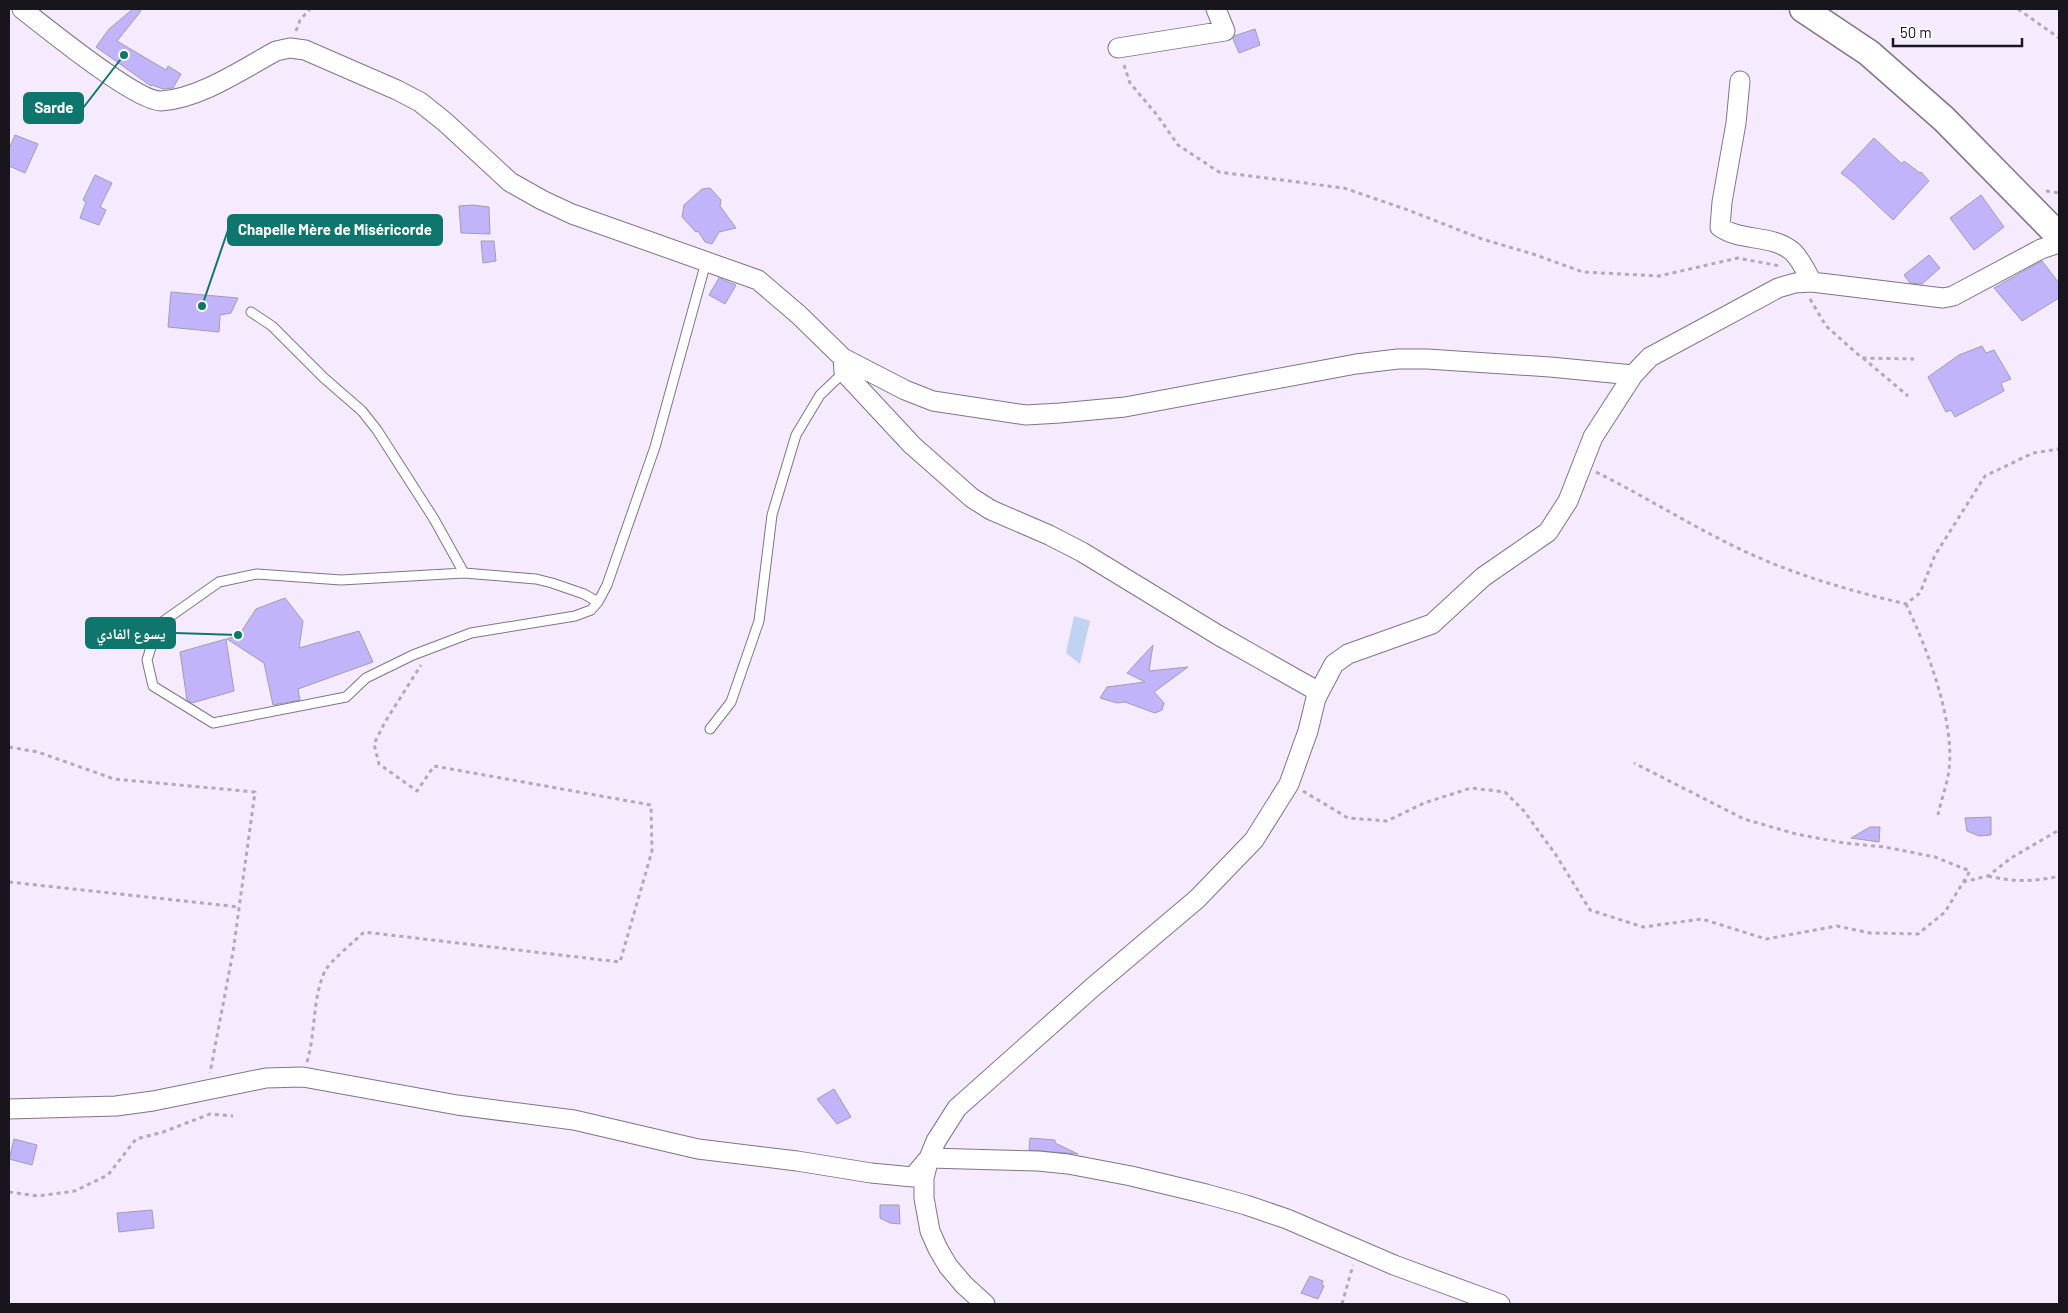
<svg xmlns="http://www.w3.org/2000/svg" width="2068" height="1313" font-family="Barlow,'Noto Naskh Arabic',sans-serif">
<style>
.water{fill:#c1d2f3}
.building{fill:#c2b4fb;stroke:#a09db0}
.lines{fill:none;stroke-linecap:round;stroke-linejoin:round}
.lane-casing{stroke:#7f7586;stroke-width:11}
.street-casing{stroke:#7f7586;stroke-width:21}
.secondary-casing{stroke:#7f7586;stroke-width:29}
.path{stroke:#b1a8b8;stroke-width:3;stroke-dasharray:4 4;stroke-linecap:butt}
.lane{stroke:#fff;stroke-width:9}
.street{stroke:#fff;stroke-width:19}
.secondary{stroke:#fff;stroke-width:26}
.leader{fill:none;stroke:#0f766e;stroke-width:2}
.callout-dot{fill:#0f766e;stroke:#fff;stroke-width:2}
.callout{fill:#0f766e;stroke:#0f766e;stroke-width:2}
.callout-label{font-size:15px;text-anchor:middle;font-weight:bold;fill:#fff}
</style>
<rect width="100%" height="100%" fill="#f6ebfe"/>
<path class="water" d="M1074 616 1090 621 1080 664 1066 653Z"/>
<path class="building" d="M133 9H138L141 11 117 41 166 70 168 66 181 74 173 88 163 89 152 85 151 86 96 47 109 29Z
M1255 29 1260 45 1239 53 1233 39 1234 36Z
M15 135 38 144 25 173 9 166V149Z
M1874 138 1902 164 1904 161 1920 173 1921 172 1929 181 1893 220 1854 183 1841 173Z
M95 175 112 183 100 207 106 210 99 225 80 218 86 202 83 200Z
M710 188 721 200 720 206 736 228 719 232 712 244 705 242 698 231 696 232 682 217 684 205 702 189Z
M1981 195 2004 227 1974 250 1950 218Z
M473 205 489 207 490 234 461 233 459 206Z
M481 241H494L496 261 483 263Z
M1929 255 1940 268 1922 284 1910 283 1904 275Z
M2042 261 2059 283V298L2022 321 1994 288Z
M719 278 736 285 725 304 709 295Z
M171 292 238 298 231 313 220 315 219 332 168 327Z
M1982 346 1986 353 1994 350 2011 379 2001 383 2004 391 1955 417 1951 410 1946 412 1928 377 1959 355Z
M285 598 303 621 299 648 359 631 373 662 298 689 300 700 273 705 264 663 227 639 239 635 256 609Z
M226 639 234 691 192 703 187 700 180 652Z
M1153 645 1149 671 1188 667 1154 692 1164 703 1162 710 1155 713 1125 702 1117 703 1100 698 1107 687 1145 682 1127 673Z
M1991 817V835L1979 836 1967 831 1965 818Z
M1870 827H1880L1879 842 1851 838Z
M834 1089 851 1117 837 1124 817 1099Z
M1030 1138 1055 1140V1143L1078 1154 1029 1150Z
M14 1139 37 1145 32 1165 9 1159Z
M880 1205H899L900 1224 890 1223 880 1218Z
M152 1210 154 1228 119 1232 117 1213Z
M1310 1276 1323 1281 1322 1285 1324 1286 1318 1299 1301 1293Z"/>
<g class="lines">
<defs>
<path id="lane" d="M251 312 272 326 324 378 362 411 377 430 434 519 464 573
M598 602 591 610 575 616 471 633 413 655 366 678 346 697 213 723 153 686 147 660 158 625 219 582 257 574 341 580 464 573 536 579 552 583 584 594 598 602 607 585 655 447 706 262
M710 729 731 702 759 621 772 515 796 435 820 395 844 372"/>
<path id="street" d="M22 9C45 27 137 102 161 101 199 99 243 69 276 51L290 48 305 50 397 90 420 102 445 122 510 182 542 200 572 214 758 280 799 315 843 358 905 390 933 401 1026 415 1060 413 1125 407 1356 364 1398 359H1427L1550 367 1633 375
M1118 48 1225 31 1216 9
M1740 81 1736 123 1722 202 1720 227C1741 242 1773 234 1793 252 1801 260 1807 273 1812 282
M843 358 844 372 912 445 972 498 991 510 1049 535 1082 552 1218 635 1319 692
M9 1109 116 1106 153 1101 266 1078 303 1077 457 1105 574 1120 698 1149 797 1161 871 1173 913 1177 929 1158 1038 1161 1068 1164 1131 1176 1206 1194 1246 1205 1287 1219 1394 1265 1500 1304
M985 1304 964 1285 948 1266 938 1249 930 1231 924 1198V1178L929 1158 936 1141 957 1108 1093 987 1197 899 1254 840 1289 784 1308 731 1316 698 1334 664 1348 654 1432 624 1483 577 1548 532 1568 501 1593 437 1633 375 1650 357 1778 288 1795 283 1812 282 1943 298 1953 296 2041 249 2059 243"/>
<path id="secondary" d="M1803 9 1869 53 1944 119 2059 236"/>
</defs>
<use href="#lane" class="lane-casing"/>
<use href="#street" class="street-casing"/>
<use href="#secondary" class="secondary-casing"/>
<path class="path" d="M2018 9 2059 38
M296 31 300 20 310 9
M1124 65 1130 83 1157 115 1178 145 1219 172 1344 188 1408 210 1482 239 1533 254 1583 272 1659 276 1738 258 1780 266
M2046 191 2059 193
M1810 299 1826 326 1862 358 1914 359
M1863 358 1908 396
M1596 472C1646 497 1693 527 1744 551 1795 575 1851 591 1906 604L1920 593 1935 555 1985 476 2033 453 2059 449
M1906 604C1927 648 1955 721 1949 770 1947 785 1941 800 1938 815
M9 747 38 752 114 779 255 792 233 952 210 1073
M1303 791 1348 818 1387 821 1424 803 1471 788 1505 792 1524 811 1556 855 1590 910 1643 927 1702 919 1766 939 1837 926 1870 933 1918 934 1945 912 1970 871 1935 857 1885 847 1844 843 1796 834 1744 819 1634 763
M1988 876C2014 882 2034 882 2059 876
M9 882 239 907
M1963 882 1988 876 2011 858 2059 830
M307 1062C316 1032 312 999 325 971 330 961 355 941 364 932L620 962 652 851 651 805 434 766 417 791 379 764 374 744 385 722 421 665
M9 1192 38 1196 75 1191 108 1175 136 1139 163 1132 210 1114 233 1116
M1342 1304 1353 1265"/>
<use href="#lane" class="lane"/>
<use href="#street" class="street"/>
<use href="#secondary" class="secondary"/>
</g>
<path class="leader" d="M124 55L83 108M202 306L228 230M238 635L175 633"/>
<g class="callout-dot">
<circle cx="124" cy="55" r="5"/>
<circle cx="202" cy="306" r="5"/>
<circle cx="238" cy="635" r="5"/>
</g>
<g class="callout">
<rect x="24" y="93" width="59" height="30" rx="5"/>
<rect x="228" y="215" width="214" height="30" rx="5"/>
<rect x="86" y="618" width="89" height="30" rx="5"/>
</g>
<g class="callout-label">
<text x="54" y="113">Sarde</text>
<text x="335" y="235">Chapelle Mère de Miséricorde</text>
<text x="131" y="639">يسوع الفادي</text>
</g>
<rect width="2068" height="1313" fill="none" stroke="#19151c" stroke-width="20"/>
<path d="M1893 38v8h129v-8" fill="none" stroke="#19151c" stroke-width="2.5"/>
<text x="1900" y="38" font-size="15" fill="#19151c" stroke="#ffffff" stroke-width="4" paint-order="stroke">50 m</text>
</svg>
